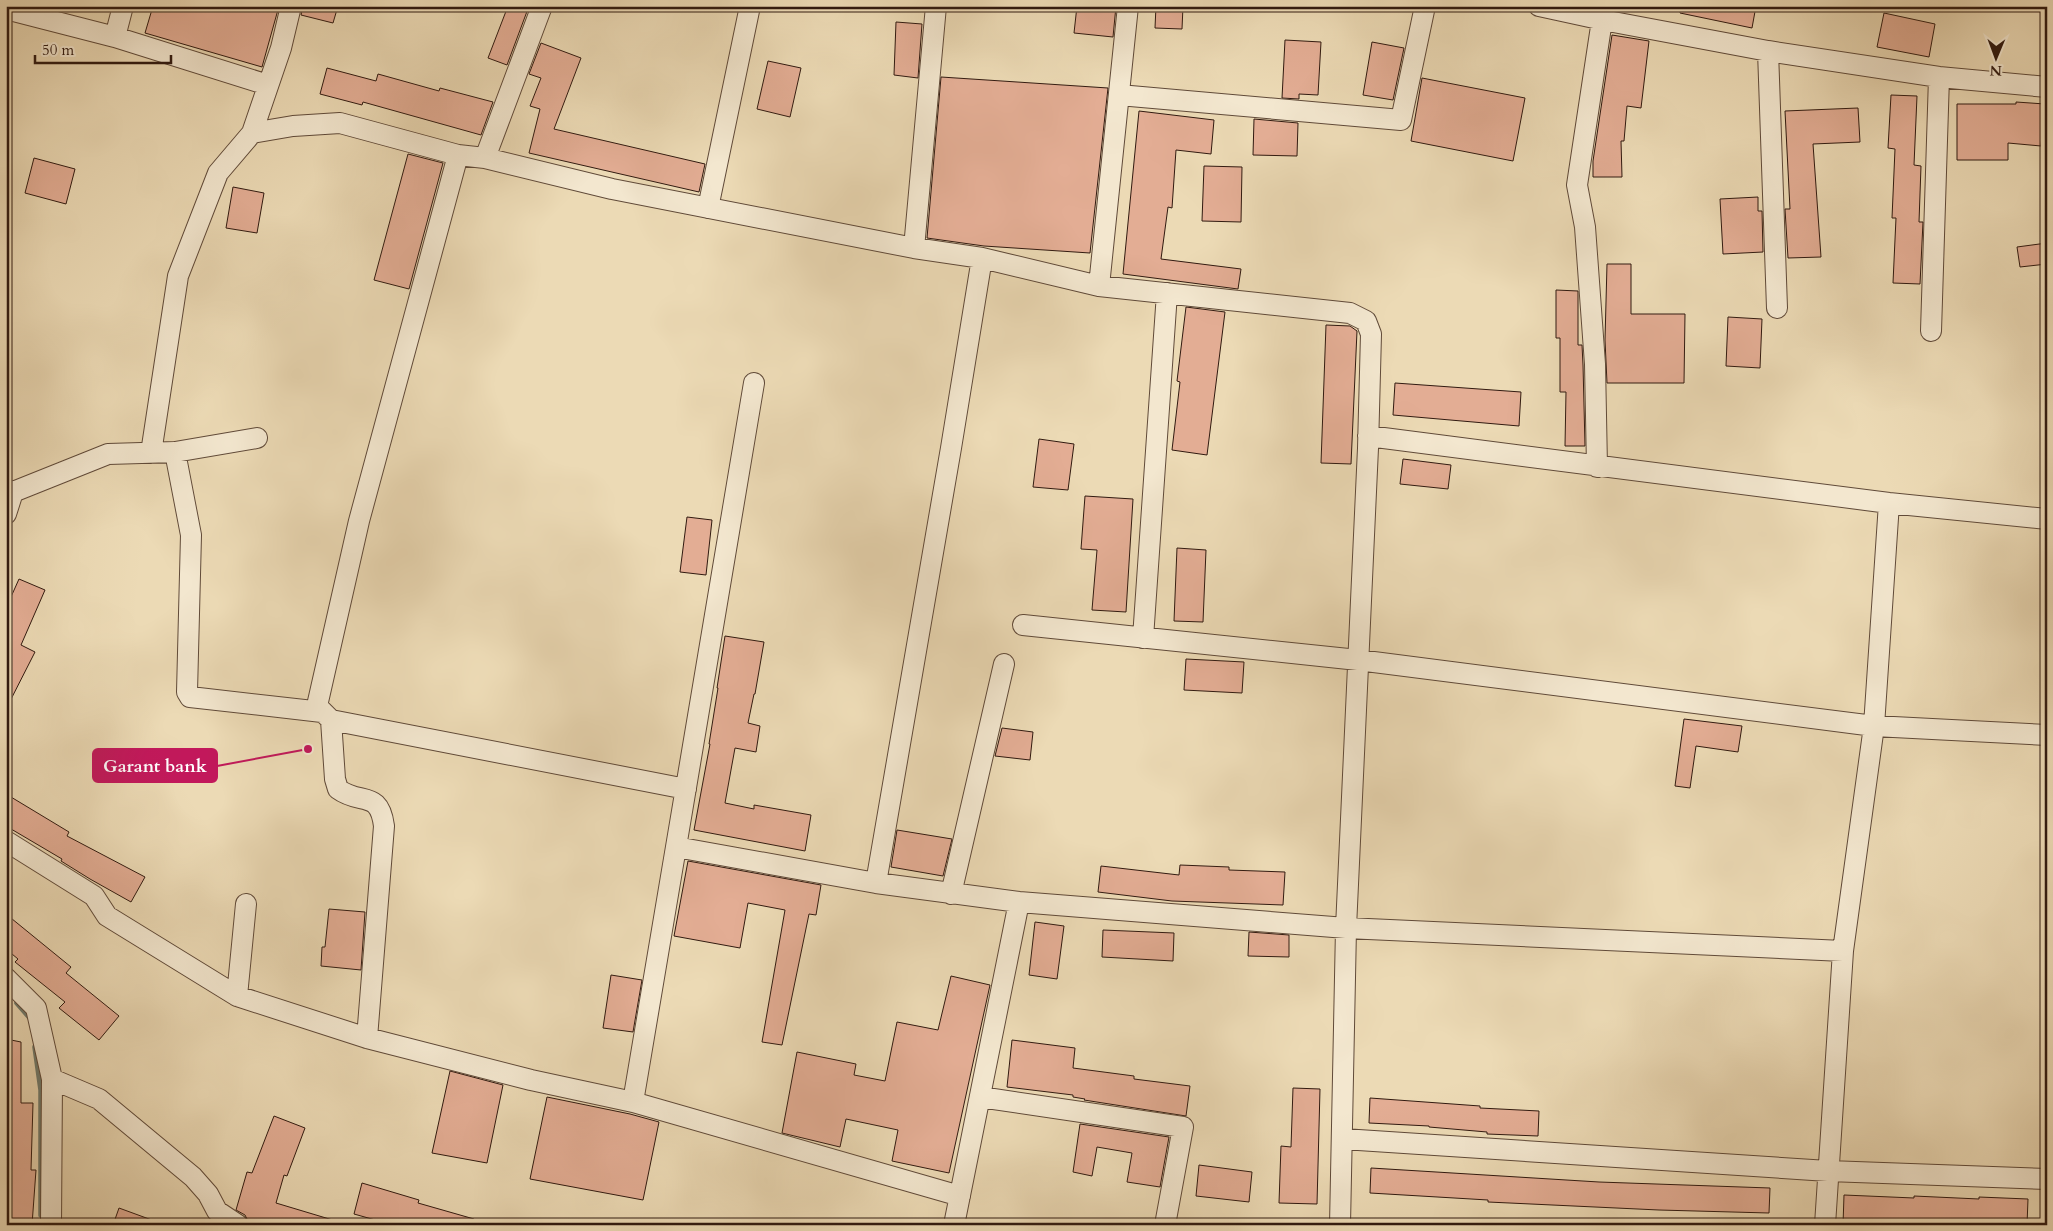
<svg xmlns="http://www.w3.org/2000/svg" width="2053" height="1231" font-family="Cardo,serif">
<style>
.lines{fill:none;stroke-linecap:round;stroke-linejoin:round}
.stream{stroke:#6f7b6e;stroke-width:5.5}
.building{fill:#e3ad94;stroke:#311a10}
.minor-casing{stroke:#604a39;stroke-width:22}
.minor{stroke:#f3e7cf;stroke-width:20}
.leader{fill:none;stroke:#c2185b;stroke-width:2}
.callout-dot{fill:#c2185b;stroke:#f3e7cf;stroke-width:2}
.callout{fill:#c2185b;stroke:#c2185b;stroke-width:2}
.callout-label{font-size:18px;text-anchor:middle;font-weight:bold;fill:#fff}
</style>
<rect width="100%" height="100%" fill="#ecdab5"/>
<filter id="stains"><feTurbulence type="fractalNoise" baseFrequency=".004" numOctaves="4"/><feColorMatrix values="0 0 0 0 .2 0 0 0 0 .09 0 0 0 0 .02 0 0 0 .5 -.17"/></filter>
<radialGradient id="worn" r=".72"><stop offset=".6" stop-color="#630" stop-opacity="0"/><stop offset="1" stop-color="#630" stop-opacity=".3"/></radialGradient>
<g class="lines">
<path class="stream" d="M17 1003 31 1019
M35 1047 41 1090V1215"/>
</g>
<path class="building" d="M153 6H279L262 67 145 33Z
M303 6H338L333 23 301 15Z
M508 6H529L507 65 488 58Z
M1077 6H1116L1113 37 1074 33Z
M1156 6H1183L1182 29 1155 28Z
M1680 6H1756L1752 28 1680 13Z
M1884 13 1935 24 1929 57 1877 47Z
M896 22 922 24 918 78 894 75Z
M1612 35 1649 41 1641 108 1627 106 1624 141H1621L1622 177H1593V161Z
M1285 40 1321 42 1318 95 1299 94V99L1282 98Z
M1372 42 1404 48 1393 100 1363 95Z
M541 43 581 58 554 129 705 164 699 192 529 153 540 109 530 106 541 78 529 74Z
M768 61 801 68 790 117 757 109Z
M327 68 376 81 378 74 439 91 440 88 493 102 481 135 363 102 362 105 320 94Z
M941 77 1108 88 1090 253 984 246 927 238Z
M1422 78 1525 98 1513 161 1411 141Z
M1891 95 1917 96 1914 165 1921 166 1919 222H1923L1920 284 1893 283 1896 218H1892L1895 149 1888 148Z
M2016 102 2045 104 2041 146 2008 143V160H1957V104H2016Z
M1858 108 1860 142 1813 144 1821 257 1788 258 1785 209H1790L1785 111Z
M1139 111 1214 120 1211 154 1176 150 1172 208 1168 207 1161 259 1241 269 1238 289 1123 274Z
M1254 119 1298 123 1297 156 1253 155Z
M408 154 443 163 409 289 374 280Z
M34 158 75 169 66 204 25 193Z
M1204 166 1242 167 1241 222 1202 221Z
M233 187 264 193 257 233 226 228Z
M1758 197V211H1762L1763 252 1723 254 1720 199Z
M2047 243V264L2020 267 2017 247Z
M1607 264H1631V314H1685L1684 383H1607L1605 340Z
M1556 290 1578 291V345H1582L1583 365 1585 446H1565L1566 392H1560V338H1556Z
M1186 307 1225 312 1207 455 1172 450 1180 382 1177 381Z
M1728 317 1762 319 1760 368 1726 366Z
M1326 325 1350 326 1357 331 1351 464 1321 463Z
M1395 383 1521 392 1519 426 1393 415Z
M1039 439 1074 444 1068 490 1033 487Z
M1403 459 1451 465 1448 489 1400 484Z
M1085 496 1133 499 1126 612 1092 610 1097 550 1081 549Z
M687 517 712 520 706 575 680 572Z
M1177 548 1206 550 1203 622 1174 621Z
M19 579 45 590 21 645 35 652 6 709V608Z
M725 636 764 642 755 694H754L748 723 760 726 756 752 735 748 725 803 754 809V805L811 815 805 851 694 830 710 744H709L718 688H717Z
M1186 659 1244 662 1242 693 1184 690Z
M1684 719 1742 726 1738 752 1696 746 1690 788 1675 786Z
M1002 728 1033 732 1030 760 995 756Z
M6 794 69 832 67 836 145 877 131 902 90 879 61 861 62 859 6 826Z
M897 830 952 839 943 876 891 867Z
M688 861 821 885 816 915 809 914 782 1045 762 1042 785 910 748 903 740 948 674 936Z
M1180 865 1229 867V870L1285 872 1283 905 1172 901 1098 892 1101 866 1179 875Z
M329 909 365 912 361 970 321 966 322 947H325Z
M6 914 71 967 66 973 119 1016 99 1040 59 1008 65 1002 15 962 18 959 6 949Z
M1035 922 1064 926 1057 979 1029 975Z
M1103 930 1174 933 1173 961 1102 957Z
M1249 932 1289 935V957L1248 956Z
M611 975 642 980 633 1032 603 1028Z
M951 976 990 985 949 1173 892 1161 898 1130 846 1119 840 1147 782 1133 797 1052 856 1064 854 1075 885 1081 897 1022 938 1030Z
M6 1039 21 1042V1103H33L31 1170H36L32 1225H6Z
M1012 1040 1075 1048 1073 1068 1134 1076V1079L1190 1086 1186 1116 1084 1100 1085 1099 1073 1097V1095L1007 1087Z
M450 1071 503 1085 487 1163 432 1153Z
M1293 1088 1320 1089 1317 1204 1279 1203 1281 1146 1291 1147Z
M547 1097 630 1114 659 1122 643 1200 530 1179Z
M1370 1098 1480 1106V1108L1539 1111 1538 1136 1487 1134V1132L1429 1127V1126L1369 1123Z
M274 1116 305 1128 287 1176 284 1175 276 1203 336 1221 335 1225H250L245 1215 236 1210 247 1172 252 1173Z
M1080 1124 1169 1137 1160 1187 1127 1182 1132 1153 1097 1147 1092 1176 1073 1172Z
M1199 1165 1252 1172 1249 1202 1196 1196Z
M1371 1168 1599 1182 1770 1188 1769 1213 1659 1210 1488 1202V1200L1370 1193Z
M362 1183 419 1200 418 1203 474 1219 473 1225H393L354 1214Z
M1844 1195 1914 1198V1196L1979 1199V1197L2028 1199 2027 1225H1843Z
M119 1208 160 1223 159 1225H113Z"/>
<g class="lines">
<defs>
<path id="minor" d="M1539 6 1608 21 1768 51 1939 77 2047 87
M6 9 115 37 123 6
M115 37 268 85
M1768 51 1777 308
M1119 95 1401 120 1425 6
M252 133 281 48 291 6
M485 158 542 6
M708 208 750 6
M914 248 936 6
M1099 286 1128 6
M1931 331 1939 77
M754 383 676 847 876 883 1019 902 1346 928 1843 951
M1368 436 1889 503 2047 519
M175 452 191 535 187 692 190 697 322 712
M151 453 178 276 218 173 252 133 293 126 340 123 458 155 485 158 612 189 914 248 982 258 1099 286 1350 313 1366 321 1371 334 1368 448 1346 928 1340 1225
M1597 467 1595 364 1585 227 1577 185 1602 20
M6 491 13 492 108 454 175 452 257 438
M6 514 13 492
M1023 625 1358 660 1874 726 2047 735
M1143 638 1167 293
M331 720 686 789
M6 841 94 896 107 916 237 996
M676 847 633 1102 960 1196
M876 883 951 448 982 258
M951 894 1004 664
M246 904 237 996 367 1038 531 1080 633 1102
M6 978 36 1008 52 1079 51 1225
M367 1038 384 826C379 789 361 806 338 789L335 779 331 720 317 706 359 521 458 155
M52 1079 99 1099 193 1177 208 1194 217 1211 238 1225
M980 1097 1183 1127 1165 1225
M1343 1139 1828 1171 2047 1179
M954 1225 1019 902
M1825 1225 1843 951 1874 726 1889 503"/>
</defs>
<use href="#minor" class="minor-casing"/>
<use href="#minor" class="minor"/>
</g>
<path class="leader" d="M308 749L217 766"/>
<circle class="callout-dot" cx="308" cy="749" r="5"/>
<rect class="callout" x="93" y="749" width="124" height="33" rx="5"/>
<g class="callout-label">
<text x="155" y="772">Garant bank</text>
</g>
<rect width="2053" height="1231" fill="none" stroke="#ecdab5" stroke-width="25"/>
<rect x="8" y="8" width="2038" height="1216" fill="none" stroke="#311a10" stroke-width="2.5"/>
<rect x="12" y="12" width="2028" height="1206" fill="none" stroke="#311a10"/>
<g transform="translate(1996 58) rotate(181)" stroke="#f3e7cf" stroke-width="4" paint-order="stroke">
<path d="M0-4L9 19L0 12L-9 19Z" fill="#311a10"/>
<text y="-8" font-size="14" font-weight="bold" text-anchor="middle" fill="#311a10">N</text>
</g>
<path d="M35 55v8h136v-8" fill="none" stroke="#311a10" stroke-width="2.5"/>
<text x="42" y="55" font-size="15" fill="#311a10" stroke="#f3e7cf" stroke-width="4" paint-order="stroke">50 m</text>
<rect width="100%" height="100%" filter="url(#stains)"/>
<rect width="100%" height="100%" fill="url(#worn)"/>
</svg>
